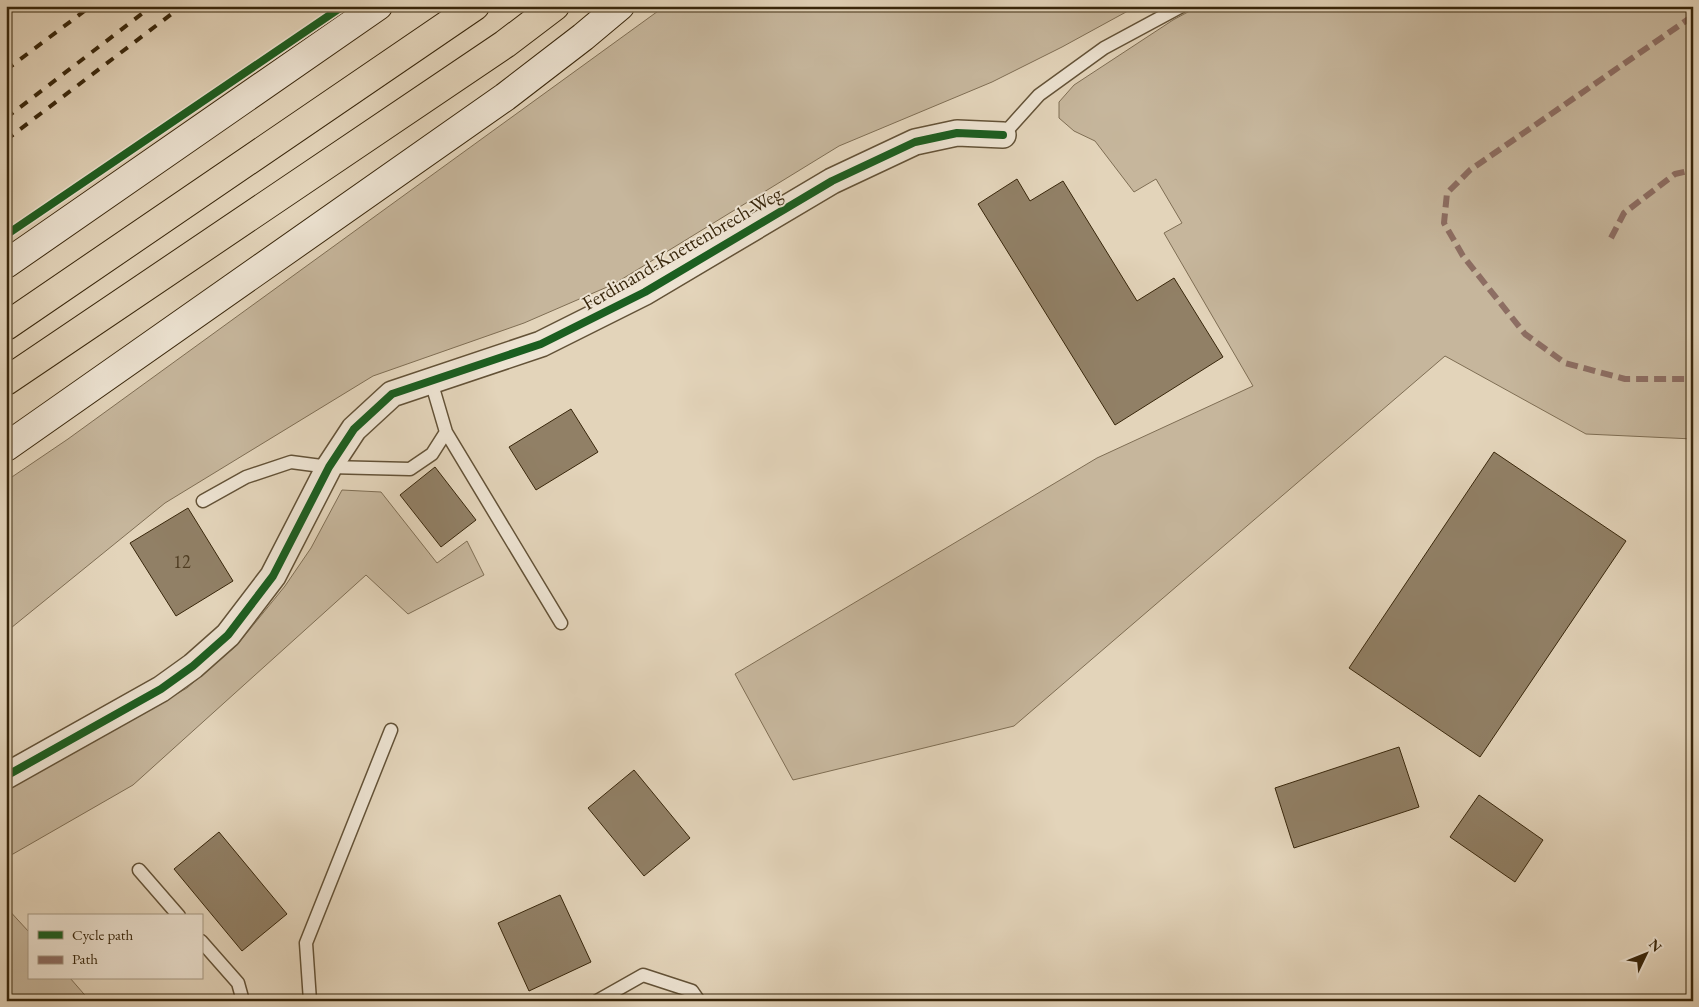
<svg xmlns="http://www.w3.org/2000/svg" width="1699" height="1007" font-family="'EB Garamond',serif">
<style>
.green{fill:#c6b69c;stroke:#7f6e54}
.building{fill:#918066;stroke:#38260b}
.lines{fill:none;stroke-linecap:round;stroke-linejoin:round}
.lane-casing{stroke:#635237;stroke-width:15}
.street-casing{stroke:#635237;stroke-width:28}
.secondary-casing{stroke:#38260b;stroke-width:30}
.highway-casing{stroke:#38260b;stroke-width:30}
.lane{stroke:#ede3d2;stroke-width:12}
.street{stroke:#ede3d2;stroke-width:25}
.secondary{stroke:#ede3d2;stroke-width:28}
.highway{stroke:#e3d4ba;stroke-width:28}
.rail{stroke:#38260b;stroke-width:4;stroke-dasharray:9 9;stroke-linecap:butt}
.quiet{stroke:#8d6e63;stroke-width:6;stroke-dasharray:12 6;stroke-linecap:butt}
.cycleway-casing{stroke:#ede3d2;stroke-width:11}
.cycleway{stroke:#1b5e20;stroke-width:8}
.labels{text-anchor:middle;stroke-width:4;stroke-linejoin:round;paint-order:stroke}
.number-label{font-size:18px;fill:#4e3c22}
.street-label{font-size:20px;fill:#38260b;stroke:#ede3d2}
</style>
<rect width="100%" height="100%" fill="#e3d4ba"/>
<filter id="stains"><feTurbulence type="fractalNoise" baseFrequency=".004" numOctaves="4"/><feColorMatrix values="0 0 0 0 .2 0 0 0 0 .09 0 0 0 0 .02 0 0 0 .5 -.17"/></filter>
<radialGradient id="worn" r=".72"><stop offset=".6" stop-color="#630" stop-opacity="0"/><stop offset="1" stop-color="#630" stop-opacity=".3"/></radialGradient>
<path class="green" d="M665 6H1137L1062 47 992 82 839 146 614 284 524 323 373 376 165 503 6 632V481L68 439Z
M1199 6H1693V439L1586 434 1445 356 1014 726 793 780 735 674 1097 458 1253 386 1164 233 1182 223 1156 179 1134 192 1095 141 1074 131 1059 118V102L1074 85 1173 20Z
M342 490 381 492 437 563 467 541 484 575 408 614 366 575 133 785 6 858V790L187 688 237 645 285 586 311 548Z
M6 907 29 932V978H70L90 1001H6Z"/>
<path class="building" d="M1017 179 1030 201 1063 181 1137 301 1174 278 1223 357 1115 425 978 204Z
M571 409 598 452 536 490 509 447Z
M1494 452 1626 541 1480 757 1349 668Z
M435 467 476 520 441 547 400 495Z
M188 508 233 581 176 616 130 543Z
M1399 747 1419 807 1294 848 1275 788Z
M634 770 690 838 644 876 588 808Z
M1479 795 1543 840 1515 882 1450 837Z
M219 832 287 914 242 951 174 869Z
M560 895 591 962 529 991 498 923Z"/>
<g class="lines">
<defs>
<path id="lane" d="M1003 135 1039 95 1104 48 1182 6
M431 381 446 432 561 623
M203 501 246 477 291 462 329 467 410 469 432 454 446 432
M139 870 179 916
M201 941 238 983 243 1001
M310 1001 306 943 391 730
M597 1001 643 975 692 991 699 1001"/>
<path id="street" d="M6 776 161 689 193 666 228 635 273 576 329 467 354 429 392 394 541 344 645 292 832 181 915 142 957 133 1003 135"/>
<path id="secondary" d="M6 264 378 6
M6 447 505 97 583 37 620 6"/>
<path id="highway" d="M6 326 475 6
M6 381 505 44 555 6"/>
</defs>
<use href="#lane" class="lane-casing"/>
<use href="#street" class="street-casing"/>
<use href="#secondary" class="secondary-casing"/>
<use href="#highway" class="highway-casing"/>
<use href="#lane" class="lane"/>
<use href="#street" class="street"/>
<use href="#secondary" class="secondary"/>
<use href="#highway" class="highway"/>
<path class="rail" d="M6 70 91 6
M6 118 152 6
M6 140 182 6"/>
<path class="quiet" d="M1693 16 1470 170 1447 193 1444 223 1463 256 1525 334 1565 363 1625 379H1693
M1611 238 1624 213 1675 174 1693 170"/>
<defs>
<path id="cycleway" d="M6 235 343 6
M6 776 161 689 193 666 228 635 273 576 329 467 354 429 392 394 541 344 645 292 832 181 915 142 957 133 1003 135"/>
</defs>
<use href="#cycleway" class="cycleway-casing"/>
<use href="#cycleway" class="cycleway"/>
</g>
<g class="labels">
<g class="number-label">
<text x="182" y="568">12</text>
</g>
<g class="street-label">
<text transform="translate(682 248) rotate(-30)" y="7">Ferdinand-Knettenbrech-Weg</text>
</g>
</g>
<rect width="1699" height="1007" fill="none" stroke="#e3d4ba" stroke-width="25"/>
<rect x="8" y="8" width="1684" height="992" fill="none" stroke="#38260b" stroke-width="2.5"/>
<rect x="12" y="12" width="1674" height="982" fill="none" stroke="#38260b"/>
<rect x="28" y="914" width="175" height="65" fill="#ede3d2" stroke="#a59782"/>
<rect x="38" y="931" width="25" height="8" fill="#1b5e20" stroke="#a59782"/>
<text x="72" y="940" font-size="15" fill="#38260b">Cycle path</text>
<rect x="38" y="956" width="25" height="8" fill="#8d6e63" stroke="#a59782"/>
<text x="72" y="964" font-size="15" fill="#38260b">Path</text>
<g transform="translate(1646 954) rotate(47)" stroke="#ede3d2" stroke-width="4" paint-order="stroke">
<path d="M0-4L9 19L0 12L-9 19Z" fill="#38260b"/>
<text y="-8" font-size="14" font-weight="bold" text-anchor="middle" fill="#38260b">N</text>
</g>
<rect width="100%" height="100%" filter="url(#stains)"/>
<rect width="100%" height="100%" fill="url(#worn)"/>
</svg>
